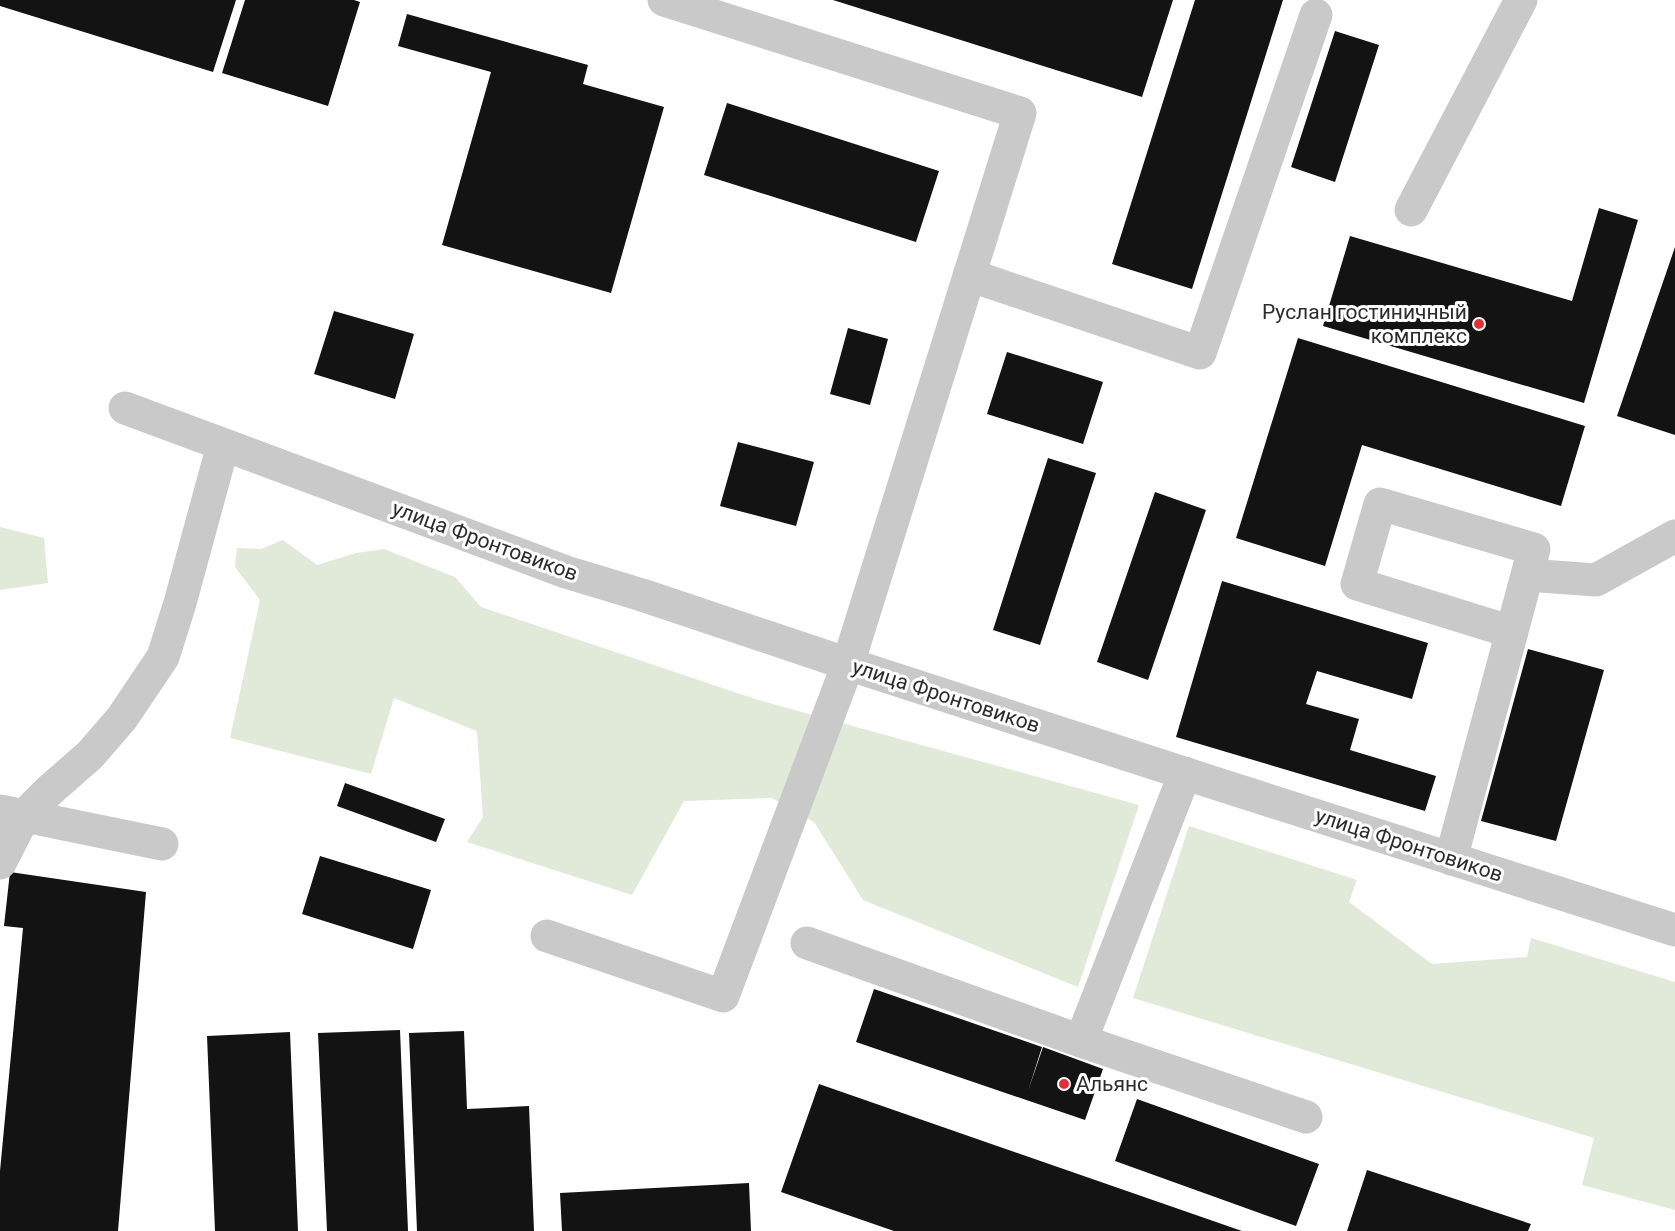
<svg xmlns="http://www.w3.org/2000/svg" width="1675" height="1231" font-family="Roboto,sans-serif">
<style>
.green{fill:#e1e9d9}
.building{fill:#131313}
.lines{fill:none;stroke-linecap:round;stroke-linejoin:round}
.minor{stroke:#c9c9c9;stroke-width:33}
.poi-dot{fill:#df3138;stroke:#fff;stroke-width:2}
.labels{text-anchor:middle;stroke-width:6;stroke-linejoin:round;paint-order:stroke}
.poi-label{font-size:21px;fill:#2c2c2c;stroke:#fff;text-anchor:end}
.street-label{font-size:21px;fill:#2c2c2c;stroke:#fff}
</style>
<rect width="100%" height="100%" fill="#fff"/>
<path class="green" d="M0 527 44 538 48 583 0 590Z
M283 540 317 565 356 553 384 549 455 577 481 607 755 699 1139 805 1078 987 863 900 814 822 772 798 684 801 632 895 467 842 483 817 477 731 394 698 371 774 230 738 260 600 235 567 237 548 261 549Z
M1189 826 1357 880 1349 902 1432 964 1527 957 1531 938 1675 982V1210L1582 1185 1594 1138 1133 998Z"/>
<path class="building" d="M0 0H236L213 72 0 6Z
M245 0H354L360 2 328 106 222 73Z
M833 0H1173L1142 97Z
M1195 0H1283L1192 289 1112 264Z
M407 14 588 65 583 84 664 107 611 293 442 245 491 72 398 46Z
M1335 31 1379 45 1335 182 1291 167Z
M727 103 939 171 916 242 704 175Z
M1599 208 1638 220 1584 403 1323 326 1350 236 1572 301Z
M1675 247V435L1617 416Z
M334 311 414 334 395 399 314 374Z
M848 328 888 339 870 405 830 394Z
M1298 338 1585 426 1561 506 1362 445 1325 566 1236 538Z
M1007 352 1103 382 1083 444 987 414Z
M738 442 814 462 796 526 720 506Z
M1048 458 1096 473 1040 645 993 630Z
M1155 492 1206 510 1148 680 1097 662Z
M1222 581 1428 643 1412 699 1317 671 1306 704 1359 719 1350 750 1436 776 1425 811 1176 737Z
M1528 649 1604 670 1556 841 1481 821Z
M345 783 445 819 436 842 337 806Z
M320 856 431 890 413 949 302 914Z
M10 872 146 892 118 1231H0V1171L23 928 4 926Z
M874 989 1042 1047 1028 1091 1043 1047 1103 1069 1085 1120 856 1042Z
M400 1030 408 1231H327L318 1033Z
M464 1031 467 1109 529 1106 534 1231H417L409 1033Z
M290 1032 298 1231H215L207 1036Z
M819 1084 1242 1231H894L781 1192Z
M1137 1099 1319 1164 1296 1226 1115 1161Z
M1367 1170 1531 1224 1528 1231H1347Z
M749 1183 751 1231H562L560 1193Z"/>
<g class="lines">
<path class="minor" d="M1411 210 1521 0
M969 275 1200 353 1316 15
M125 408 566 572 642 595 848 664 1230 788 1675 930
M1527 575 1596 580 1675 536
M1185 773 1081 1041 1306 1117
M0 811 162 844
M1451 859 1534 549 1380 504 1357 584 1512 632
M0 863 24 816 50 790 90 755 122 718 163 657 180 603 223 445
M547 936 723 996 848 664 1020 113 664 0
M807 943 1081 1041"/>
</g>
<g class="poi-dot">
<circle cx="1479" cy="324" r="6"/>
<circle cx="1064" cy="1084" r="6"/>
</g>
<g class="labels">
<g class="poi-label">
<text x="1467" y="319">Руслан гостиничный<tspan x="1467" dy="24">комплекс</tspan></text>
<text x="1076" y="1091" text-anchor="start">Альянс</text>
</g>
<g class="street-label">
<text transform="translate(485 541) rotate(20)" y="7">улица Фронтовиков</text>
<text transform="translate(946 696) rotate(18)" y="7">улица Фронтовиков</text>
<text transform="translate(1409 845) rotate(18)" y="7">улица Фронтовиков</text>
</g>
</g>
</svg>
